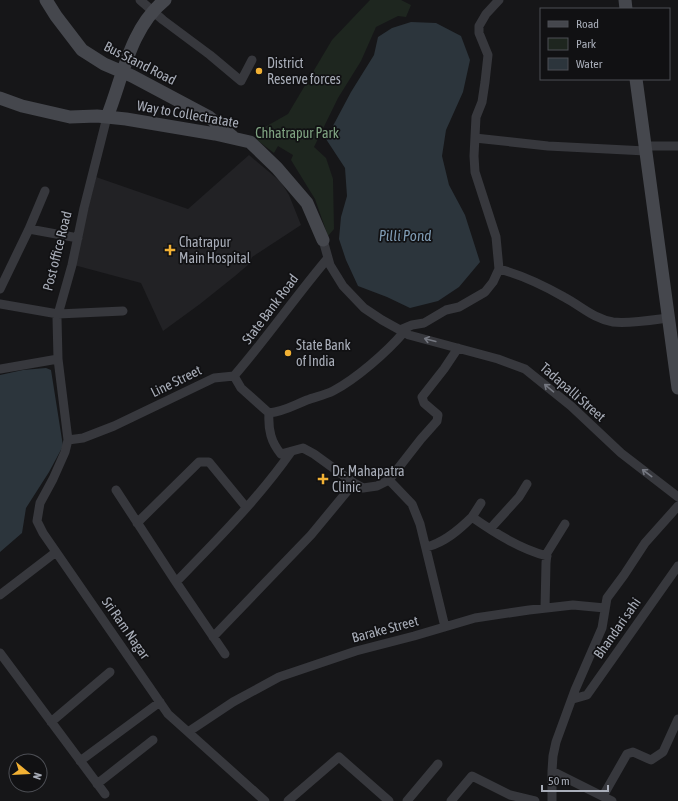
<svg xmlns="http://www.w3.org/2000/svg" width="678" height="801" font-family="'Asap Condensed',sans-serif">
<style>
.built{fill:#222225}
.green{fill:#1e261f}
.water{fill:#2c353c}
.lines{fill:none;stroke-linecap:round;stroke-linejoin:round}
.street{stroke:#37383d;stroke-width:9}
.secondary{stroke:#45474d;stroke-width:13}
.oneway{stroke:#757881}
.poi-dot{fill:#f2b134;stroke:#111113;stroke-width:1.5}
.labels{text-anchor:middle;stroke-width:3.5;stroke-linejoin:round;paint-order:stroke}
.street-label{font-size:14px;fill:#a8adb8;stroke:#111113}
.poi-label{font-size:14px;fill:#a8adb8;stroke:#111113;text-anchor:start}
.park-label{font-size:14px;fill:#7fa381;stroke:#111113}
.water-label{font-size:15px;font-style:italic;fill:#7f9bb3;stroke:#111113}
</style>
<rect width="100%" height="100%" fill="#161618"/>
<path class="built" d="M249 155 281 182 289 195 301 225 252 257 249 264 235 276 200 304 163 331 141 283 74 265 96 177 188 209Z"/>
<path class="green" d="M370 0H401L411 5 406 17 398 16 376 27 361 61 338 98 314 147 326 158 333 179 334 229 328 236 315 199 291 160 293 155 278 146 274 153 257 140 265 127 288 114 332 40Z"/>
<path class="water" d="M411 22 436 23 461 36 470 60 463 92 446 130 442 156 449 185 465 215 480 262 459 287 438 301 410 308 387 297 358 286 346 260 339 239 341 217 347 196 345 168 326 139 351 92 374 55 378 37 392 28Z
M46 368 51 370 63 446 49 472 26 508 22 533 0 552V375L23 370Z"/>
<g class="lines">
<path class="street" d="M140 0 163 20 210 55 241 81 252 60
M107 117 84 208 72 265 57 318 58 359 68 440 65 452 53 479 40 503 37 521 43 533 168 714 265 801
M475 138 548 146 646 151
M645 146H678
M29 229 45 191
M323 240 330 265 343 286 364 308 382 320 409 335 498 359 525 369 571 406 621 453 678 497
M499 269C522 275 543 285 564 297 581 306 594 319 613 322 628 324 653 320 668 318
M0 289 29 229 78 238
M0 304 58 314 123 311
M400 330 412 325 424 323 446 310 459 307 485 292 493 282 499 269 496 237 475 172 474 156 476 117 482 102 485 82 488 55 479 33V26L486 14 499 0
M0 369 58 359
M234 376C267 338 295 297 328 258
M269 413C268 430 271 442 281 454L303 448 314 454 354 483 363 488 377 486 389 480 412 504 420 524 445 627
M68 440 83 438 114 426 214 378 234 376 241 388 269 413C285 411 292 406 307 400 315 397 325 395 333 391 356 379 387 352 404 332
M389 480 421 439 437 421 438 415 424 403 422 397 444 369 458 348
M116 490 176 582 225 654
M472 517 481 503
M137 523 199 462H209L246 507
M490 529 519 497 527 484
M427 547C445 542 459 530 472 517 495 533 520 549 547 556
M176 582C216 541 258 499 291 452
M0 595 56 552
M545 608 546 563 547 553 565 524
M213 637 311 535 354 483
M0 653 105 794
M573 699 587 695 678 566
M51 722 110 672
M188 732 233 702 279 677 356 651 414 636 475 618 529 610 573 605 605 608
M80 761 160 702
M552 771 612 801
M97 784 153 740
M603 796 627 754 633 752 651 760 663 752 678 719
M288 801 339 757 389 801
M407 801 438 764
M451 801 472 776 510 795 535 801
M552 801V771L553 756 556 742 575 690 602 628 607 598 624 575 645 543 678 506"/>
<path class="secondary" d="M46 0 56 16 82 50 104 64 132 76 209 117 233 137
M625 0 626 9
M636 79 678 388
M0 98 22 106 70 117 97 116 126 119 215 134 250 142 277 168 307 203 323 240
M107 117C123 77 130 28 165 0"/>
</g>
<defs><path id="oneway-shaft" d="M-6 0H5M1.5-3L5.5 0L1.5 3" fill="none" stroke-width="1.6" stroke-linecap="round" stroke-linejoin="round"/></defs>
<g class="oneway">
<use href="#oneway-shaft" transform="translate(430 340) rotate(-165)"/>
<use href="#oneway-shaft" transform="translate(549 388) rotate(-140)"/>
<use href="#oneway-shaft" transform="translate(647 473) rotate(-143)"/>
</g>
<g class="poi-dot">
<circle cx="259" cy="71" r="4"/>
<path d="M168 244h4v4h4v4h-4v4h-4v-4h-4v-4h4z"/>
<circle cx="288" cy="353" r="4"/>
<path d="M321 473h4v4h4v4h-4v4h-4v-4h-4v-4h4z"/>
</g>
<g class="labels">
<g class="street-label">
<text transform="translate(140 63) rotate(27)" y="5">Bus Stand Road</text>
<text transform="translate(188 114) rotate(10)" y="5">Way to Collectratate</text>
<text transform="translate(57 251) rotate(-76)" y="5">Post office Road</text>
<text transform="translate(270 309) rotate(-53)" y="5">State Bank Road</text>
<text transform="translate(176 381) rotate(-26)" y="5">Line Street</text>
<text transform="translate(573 392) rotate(41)" y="5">Tadapalli Street</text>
<text transform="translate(126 628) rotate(55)" y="5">Sri Ram Nagar</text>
<text transform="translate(617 628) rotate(-55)" y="5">Bhandari sahi</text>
<text transform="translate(385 629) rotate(-15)" y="5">Barake Street</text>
</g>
<g class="poi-label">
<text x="267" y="68">District<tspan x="267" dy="16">Reserve forces</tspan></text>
<text x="179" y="247">Chatrapur<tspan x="179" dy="16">Main Hospital</tspan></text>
<text x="296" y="350">State Bank<tspan x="296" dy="16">of India</tspan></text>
<text x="332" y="476">Dr. Mahapatra<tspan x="332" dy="16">Clinic</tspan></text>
</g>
<g class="park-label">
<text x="297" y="138">Chhatrapur Park</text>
</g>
<g class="water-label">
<text x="405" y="241">Pilli Pond</text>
</g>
</g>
<rect x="540" y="8" width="130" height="72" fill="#111113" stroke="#4d4f55"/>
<rect x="548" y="21" width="20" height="6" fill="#45474d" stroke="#4d4f55"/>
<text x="576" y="28" font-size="12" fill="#a8adb8">Road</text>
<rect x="548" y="38" width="20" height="12" fill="#1e261f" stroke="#4d4f55"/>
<text x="576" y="48" font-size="12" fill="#a8adb8">Park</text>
<rect x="548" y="58" width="20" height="12" fill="#2c353c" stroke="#4d4f55"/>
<text x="576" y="68" font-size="12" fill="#a8adb8">Water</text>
<g transform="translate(28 773) rotate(108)"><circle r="19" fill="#111113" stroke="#4d4f55"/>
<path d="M0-3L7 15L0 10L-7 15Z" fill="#f2b134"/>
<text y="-6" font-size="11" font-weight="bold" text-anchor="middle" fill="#a8adb8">N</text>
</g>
<path d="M542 785v6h66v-6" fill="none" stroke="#a8adb8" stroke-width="2"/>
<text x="548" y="785" font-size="12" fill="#a8adb8" stroke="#111113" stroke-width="3" paint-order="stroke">50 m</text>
</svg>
